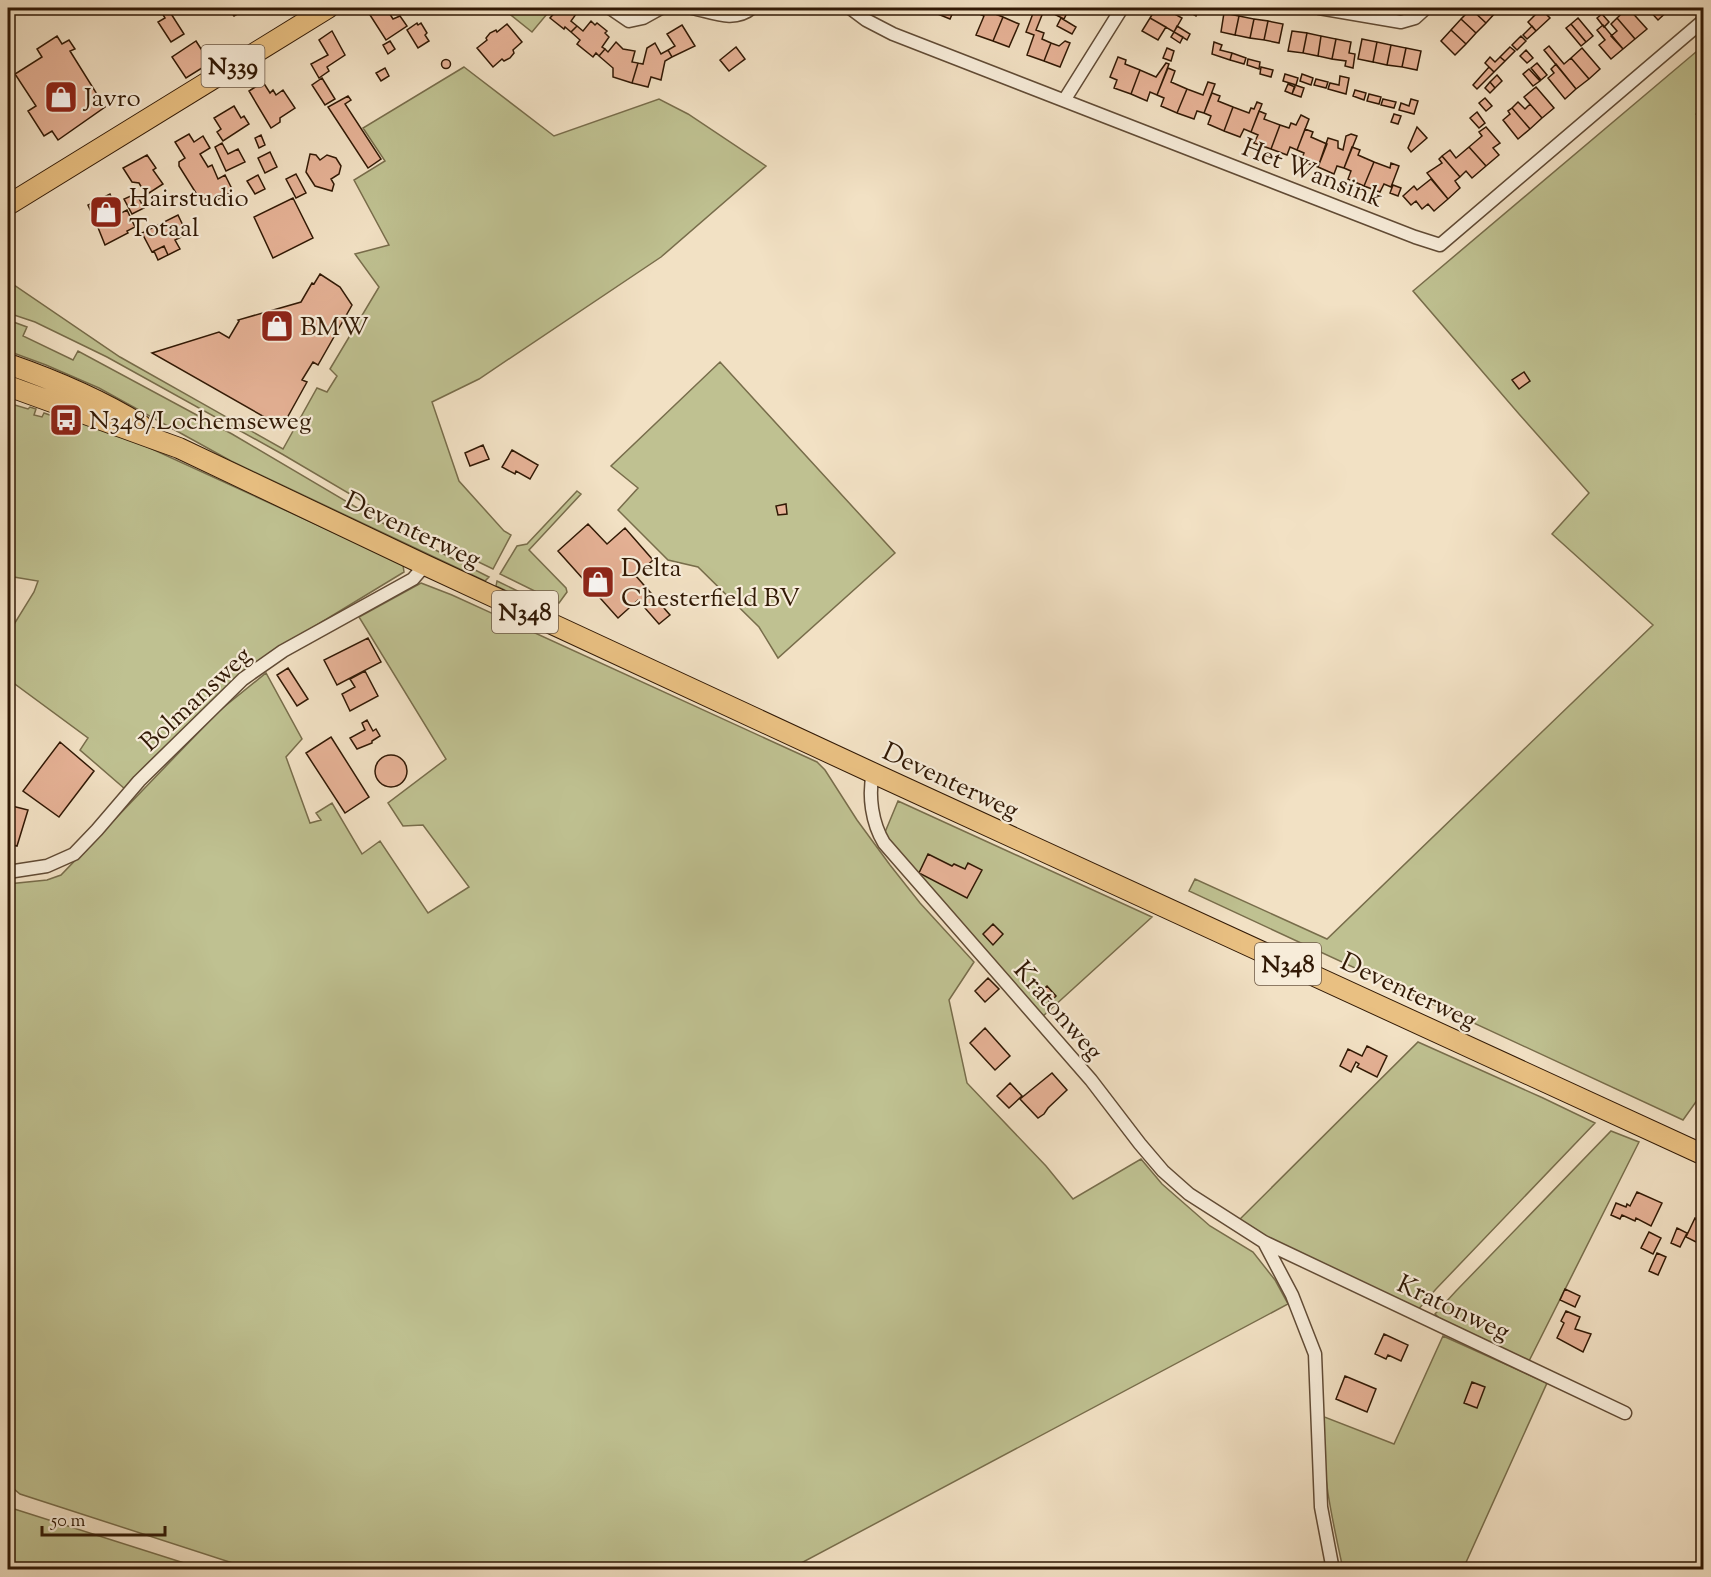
<svg xmlns="http://www.w3.org/2000/svg" width="1711" height="1577" font-family="'Sorts Mill Goudy',serif">
<style>
.green{fill:#bfc191;stroke:#786d4b;stroke-width:1.5}
.building{fill:#e6b296;stroke:#311905;stroke-width:1.5}
.lines{fill:none;stroke-linecap:round;stroke-linejoin:round}
.minor-casing{stroke:#614b35;stroke-width:15}
.primary-casing{stroke:#311905;stroke-width:22}
.minor{stroke:#f7ecd9;stroke-width:12}
.primary{stroke:#e9c082;stroke-width:20}
.labels{text-anchor:middle;stroke-width:4.5;stroke-linejoin:round;paint-order:stroke}
.shield{fill:#f7ecd9;stroke:#6c5845;stroke-width:1.5}
.shield-label{font-size:24px;font-weight:bold;fill:#311905}
.poi-label{font-size:26px;fill:#311905;stroke:#f7ecd9;text-anchor:start}
.street-label{font-size:26px;fill:#311905;stroke:#f7ecd9}
</style>
<rect width="100%" height="100%" fill="#f2e1c4"/>
<filter id="stains"><feTurbulence type="fractalNoise" baseFrequency=".00333" numOctaves="4"/><feColorMatrix values="0 0 0 0 .2 0 0 0 0 .09 0 0 0 0 .02 0 0 0 .5 -.17"/></filter>
<radialGradient id="worn" r=".72"><stop offset=".6" stop-color="#630" stop-opacity="0"/><stop offset="1" stop-color="#630" stop-opacity=".3"/></radialGradient>
<path class="green" d="M502 8H552L532 32Z
M1703 46V105L1696 114 1704 120 1703 1092 1683 1120 1189 891 1195 879 1327 939 1653 625 1552 534 1589 493 1519 414 1413 291Z
M464 67 554 136 659 99 688 114 766 166 661 257 479 379 432 402 459 481 504 531 511 535 493 569 406 527 282 454 107 357 35 322 8 313V281L120 357 283 449 317 388 327 392 337 376 330 369 379 287 355 254 389 245 354 180 385 161 363 128Z
M8 320 27 327 23 336 73 360 78 351 232 434 388 526 489 577 485 581 231 461 99 388 46 365 8 351Z
M720 362 895 553 778 658 759 627 698 567 668 560 618 510 638 488 611 466Z
M8 403 28 409 30 407 36 409 34 415 42 417 44 413 70 422 71 420 115 432 398 562 403 565 404 572 259 660 245 671 125 789 80 750 88 738 12 682 8 686V634L34 592 38 581 8 576Z
M577 491 581 494 529 550 566 588 567 592 559 603 500 574 517 546 527 544Z
M497 581 553 608V610L549 611 496 586Z
M421 583 452 595 817 762 825 770 857 820 890 865 920 903 974 962 949 1000 967 1083 1046 1166 1073 1199 1141 1159 1162 1184 1210 1226 1253 1252 1275 1280 1288 1304 790 1569H251L20 1494 8 1484V884L47 880 61 875 219 711 266 673 302 739 286 757 310 823 321 820 316 813 332 803 362 854 380 841 428 913 469 887 423 825 403 826 388 803 446 759 359 617Z
M898 801 1152 917 1042 1017 883 837Z
M1418 1042 1543 1098 1595 1123 1436 1289 1416 1312 1237 1222Z
M1611 1131 1639 1142 1529 1361 1439 1318 1435 1314 1456 1291Z
M1443 1336 1547 1383 1463 1569H1343C1332 1519 1321 1468 1322 1416L1394 1444Z
M8 1507 203 1569H8Z"/>
<path class="building" d="M228 8H248L234 16Z
M382 8H386L393 19 400 16 407 26 386 40 370 15Z
M559 8H576L579 10 571 21 577 26 571 32 565 27 564 29 550 18Z
M935 8H966L963 13 954 10 950 19 933 12Z
M976 8H986L985 10 1003 17 993 41 976 35 984 16 975 12Z
M1035 8 1044 10 1036 30 1044 33 1042 39 1051 43 1044 61 1027 55 1034 35 1026 32Z
M1042 8H1061L1068 11 1064 19Z
M1080 8H1099L1096 12 1091 9 1088 14Z
M1156 8H1164L1182 18 1174 32 1150 18Z
M1188 8H1194L1199 10 1196 16 1186 10Z
M1473 8H1491L1496 12 1486 23 1471 9Z
M1628 8 1647 29 1635 39 1617 18Z
M1647 8H1668L1670 9 1658 20Z
M168 9 184 34 171 42 158 22 165 18 162 13Z
M1471 9 1486 23 1476 33 1461 19Z
M1541 9 1550 18 1536 31 1528 22Z
M1224 13 1239 16 1235 35 1221 32Z
M1602 14 1609 22 1604 27 1597 18Z
M1239 16 1254 19 1250 38 1235 35Z
M1003 17 1019 24 1009 47 993 41Z
M1061 18 1076 27 1072 34 1057 26Z
M1150 18 1166 27 1158 40 1142 31Z
M1578 18 1593 36 1586 42 1571 24Z
M1617 18 1635 39 1623 49 1611 36 1617 31 1611 24Z
M1254 19 1268 21 1264 40 1250 38Z
M1461 19 1476 33 1466 44 1451 30Z
M591 21 595 25 597 23 607 31 605 33 609 37 602 47 605 49 599 56 596 53 593 57 577 44 580 40 571 32 577 26 583 31Z
M1268 21 1283 24 1279 43 1264 40Z
M417 23 418 25 421 23 427 33 425 35 429 41 418 48 407 30Z
M507 24 522 42 513 50 514 53 510 58 504 61 502 59 493 67 477 48 487 40 486 38 490 33 496 30 497 32Z
M1571 24 1586 42 1581 46 1566 28Z
M682 25 695 46 672 57 668 50 675 46 667 34Z
M1603 25 1623 49 1611 59 1599 45 1605 40 1597 30Z
M1177 26 1190 34 1187 40 1174 32Z
M1532 26 1536 31 1527 39 1523 35Z
M1451 30 1466 44 1455 55 1441 41Z
M332 31 345 55 327 67 329 71 319 78 311 64 328 55 319 40Z
M1292 31 1307 33 1303 53 1288 51Z
M1174 32 1183 37 1180 43 1171 37Z
M1307 33 1321 36 1318 56 1303 53Z
M57 36 62 44 69 40 75 49 70 51 105 107 58 140 52 131 44 136 28 111 36 106 15 74 42 57 37 49Z
M1321 36 1336 39 1332 59 1318 56Z
M1521 36 1526 41 1517 50 1512 45Z
M1336 39 1351 42 1349 53 1355 54 1353 68 1345 66 1346 61 1332 59Z
M1362 39 1377 42 1373 62 1358 59Z
M196 41 210 63 186 78 172 57Z
M390 41 395 49 388 54 383 45Z
M1065 41 1070 43 1060 67 1044 61 1051 43 1059 46Z
M616 42 623 49 635 51 632 62 638 63 632 83 613 77V68L599 56 605 49 608 52Z
M1214 42 1222 45 1220 50 1232 53 1230 60 1212 54Z
M1377 42 1391 45 1387 65 1373 62Z
M655 43 661 54 668 50 672 57 665 61 661 80 651 77 648 87 632 83 638 63 643 64 647 48Z
M1391 45 1406 48 1402 67 1387 65Z
M1549 46 1564 64 1571 58 1589 79 1576 89 1544 50Z
M736 47 745 59 729 71 720 60Z
M1510 47 1515 51 1505 61 1500 57Z
M1167 48 1174 51 1171 61 1163 58Z
M1406 48 1421 51 1417 70 1402 67Z
M1582 48 1600 69 1589 79 1571 58Z
M1526 50 1533 58 1527 63 1520 56Z
M1232 53 1246 58 1244 64 1230 60Z
M1118 57 1126 60 1125 64 1140 70 1131 94 1114 88 1117 80 1110 77Z
M1490 57 1495 62 1500 57 1505 61 1494 72 1485 63Z
M1248 59 1260 62 1259 69 1247 65Z
M441.5 64a4.5 4.5 0 1 1 9 0a4.5 4.5 0 1 1-9 0Z
M1166 63 1169 64 1157 95 1150 92 1147 101 1131 94 1140 70 1156 77Z
M1537 63 1547 75 1541 80 1531 68Z
M1556 64 1576 89 1565 99 1548 78 1554 73 1551 69Z
M1261 67 1273 70 1271 77 1260 74Z
M1489 67 1494 72 1477 89 1473 85Z
M385 68 389 76 381 81 376 73Z
M1168 68 1175 71 1171 82 1187 89 1177 113 1161 106 1164 98 1157 95Z
M1529 69 1540 81 1533 86 1523 74Z
M1285 74 1298 78 1296 85 1283 81Z
M1302 74 1313 78 1311 85 1300 81Z
M1497 75 1502 81 1495 88 1490 82Z
M1340 76 1349 78 1346 94 1328 89 1330 83 1339 85Z
M322 78 335 99 325 105 312 85Z
M1316 79 1328 82 1326 88 1314 85Z
M263 82 270 93 273 90 276 95 283 90 295 108 280 118V122L271 128 249 91Z
M1208 82 1215 84 1204 113 1197 111 1194 119 1177 113 1187 89 1203 95Z
M1490 82 1495 88 1490 93 1485 88Z
M1288 84 1295 87 1292 94 1285 91Z
M1295 85 1304 88 1301 97 1292 94Z
M1536 87 1554 108 1542 118 1524 97Z
M1355 90 1366 93 1364 100 1353 96Z
M1212 93 1220 96 1218 101 1233 107 1224 131 1208 124 1211 116 1204 113Z
M1369 94 1381 97 1379 104 1367 101Z
M348 96 351 100 345 104 381 159 368 168 328 107Z
M1485 98 1492 106 1486 111 1479 103Z
M1383 99 1396 102 1394 108 1381 105Z
M1411 99 1418 101 1414 114 1399 110 1401 103 1409 106Z
M1257 102 1262 104 1251 132 1244 129 1240 137 1224 131 1233 107 1249 113 1251 108 1254 109Z
M1518 102 1525 109 1530 104 1542 118 1530 129 1512 108Z
M234 106 241 118 244 116 249 124 223 141 217 132 221 129 214 118Z
M1512 108 1530 129 1518 139 1503 120 1510 114 1508 111Z
M1259 111 1266 114 1264 119 1280 125 1271 149 1254 143 1258 135 1251 132Z
M1477 112 1485 123 1479 128 1470 118Z
M1394 114 1401 116 1398 124 1391 122Z
M1301 115 1309 119 1297 150 1290 147 1287 155 1271 149 1280 125 1289 128 1291 123 1296 125Z
M1417 127 1427 138 1411 152 1408 148Z
M1486 127 1500 143 1493 148 1499 155 1486 166 1469 147 1482 136 1479 132Z
M1305 129 1313 132 1311 137 1327 144 1318 167 1301 161 1304 153 1297 150Z
M189 134 194 142 203 136 210 148 200 154 208 167 212 165 218 179 225 175 233 191 210 204 208 198 201 201 179 166V162L185 158 175 142Z
M1351 134 1357 136 1344 168 1337 166 1334 174 1318 167 1328 138 1338 141V148L1343 150 1346 136Z
M261 135 265 145 259 148 255 138Z
M222 143 228 154 238 149 245 162 226 171 215 147Z
M1352 147 1360 150 1358 155 1374 162 1364 186 1348 179 1351 171 1344 168Z
M1469 147 1486 166 1472 178 1466 171 1460 177 1442 156 1450 150 1456 158Z
M270 152 277 167 265 173 258 158Z
M310 154 316 155 320 160 327 155 336 158 341 166 339 174 331 179 334 184 332 191 315 186 306 172Z
M147 155 156 168 153 170 163 184 146 195 139 183 132 182 123 168Z
M1442 156 1460 177 1455 181 1460 188 1448 199 1427 173 1442 163 1439 159Z
M1374 162 1390 168 1391 163 1399 166 1391 187 1384 184 1380 192 1364 186Z
M296 174 306 193 296 198 286 179Z
M258 175 265 189 255 194 247 181Z
M1431 179 1448 199 1434 211 1428 204 1422 209 1416 201 1411 205 1403 196 1414 186 1417 190Z
M1393 185 1401 188 1398 196 1390 193Z
M110 194 118 214 97 225 88 205Z
M133 195 138 197 144 208 132 214 124 199Z
M293 198 313 238 273 258 254 217Z
M127 210 135 227 127 231 128 233 105 245 97 225Z
M178 215 187 234 175 240 180 249 168 255 164 246 152 252 142 233Z
M164 246 168 255 158 260 154 251Z
M320 274 340 287 352 305 318 365 313 362 302 380 307 382 282 427 152 353 219 332 229 338 239 321 238 320 301 302 312 283 314 284Z
M1524 372 1530 381 1519 389 1512 380Z
M483 445 489 459 470 466 465 453Z
M512 450 538 465 530 479 516 471 515 474 502 467Z
M786 504 787 514 778 515 776 506Z
M588 524 607 544 625 528 653 560 636 576 670 615 659 624 638 600 618 618 558 551Z
M368 638 381 662 337 685 324 660Z
M288 668 308 699 297 706 277 675Z
M365 671 378 696 350 711 342 694 355 687 350 679Z
M367 720 373 731 376 729 380 736 372 741V743L357 749 350 738 365 730 362 723Z
M331 737 369 797 345 813 306 753Z
M60 742 94 771 59 817 23 791Z
M375 771a16 16 0 1 1 32 0a16 16 0 1 1-32 0Z
M12 806 28 810 17 846 8 844V821Z
M928 854 952 866 954 864 965 869 968 863 982 870 967 898 919 873Z
M993 924 1003 934 993 945 983 934Z
M988 978 999 989 985 1002 975 991Z
M1047 986 1056 996 1050 1002 1040 992Z
M985 1028 1010 1056 995 1070 970 1043Z
M1367 1046 1387 1056 1377 1077 1357 1067 1359 1064 1356 1062 1351 1072 1340 1066 1348 1049 1362 1056Z
M1052 1073 1067 1090 1048 1108 1044 1114 1038 1118 1020 1099Z
M1010 1083 1022 1096 1009 1108 997 1096Z
M1637 1192 1662 1203 1651 1226 1636 1218 1635 1221 1622 1215 1620 1219 1611 1215 1616 1203 1626 1207 1627 1204 1630 1206Z
M1695 1218 1704 1223V1246L1686 1237Z
M1677 1228 1687 1233 1680 1247 1671 1243Z
M1649 1232 1661 1238 1653 1254 1641 1248Z
M1657 1253 1666 1257 1658 1275 1649 1271Z
M1565 1289 1580 1296 1575 1307 1560 1300Z
M1566 1311 1580 1317 1575 1329 1591 1334 1583 1352 1557 1338 1564 1323 1561 1321Z
M1384 1334 1408 1345 1401 1361 1388 1355 1386 1359 1375 1354Z
M1345 1376 1376 1389 1367 1412 1336 1399Z
M1472 1382 1485 1387 1477 1408 1464 1403Z"/>
<g class="lines">
<defs>
<path id="minor" d="M610 8 629 21 643 18 661 8
M692 8C712 12 734 23 752 8
M850 8 866 20 893 34 1415 237 1440 245 1704 20
M1319 8 1401 22 1415 18 1426 8
M1065 99 1122 8
M873 773C868 796 872 823 884 843L1091 1080 1140 1144 1163 1171 1189 1194 1264 1242 1625 1413
M8 872 47 866 74 854 97 830 139 781 243 679 283 651 413 579 425 565
M1264 1242 1292 1295 1315 1354 1321 1507 1333 1570"/>
<path id="primary" d="M8 205 328 8
M8 364C54 380 99 399 141 425
M8 386 179 448 425 565 873 773 1704 1155"/>
</defs>
<use href="#minor" class="minor-casing"/>
<use href="#primary" class="primary-casing"/>
<use href="#minor" class="minor"/>
<use href="#primary" class="primary"/>
</g>
<defs>
<symbol id="shop-square" viewBox="-11 -11 22 22"><rect x="-9" y="-9" width="18" height="18" rx="4" fill="#8f2418" stroke="#f7ecd9"/><path d="M-5-2.5h2.3a2.7 3.5 0 0 1 5.4 0H5L5.5 6h-11ZM-1.5-2.5h3a1.5 2.3 0 0 0-3 0Z" fill="#fff"/></symbol>
<symbol id="bus-square" viewBox="-11 -11 22 22"><rect x="-9" y="-9" width="18" height="18" rx="4" fill="#8f2418" stroke="#f7ecd9"/><path d="M-5-6H5V4H4V6H2V4H-2V6H-4V4H-5ZM-3.5-4V0h7V-4ZM-3.5 1.2v1.5H-2V1.2ZM2 1.2v1.5H3.5V1.2Z" fill="#fff"/></symbol>
</defs>
<g fill-rule="evenodd">
<use href="#shop-square" x="42" y="78" width="38" height="38"/>
<use href="#shop-square" x="87" y="193" width="38" height="38"/>
<use href="#shop-square" x="258" y="307" width="38" height="38"/>
<use href="#bus-square" x="47" y="401" width="38" height="38"/>
<use href="#shop-square" x="579" y="563" width="38" height="38"/>
</g>
<g class="labels">
<g class="shield">
<rect x="201.5" y="45" width="63" height="42" rx="4.5"/>
<rect x="492" y="591" width="66" height="42" rx="4.5"/>
<rect x="1255" y="943" width="66" height="42" rx="4.5"/>
</g>
<g class="shield-label">
<text x="233" y="74">N339</text>
<text x="525" y="620">N348</text>
<text x="1288" y="972">N348</text>
</g>
<g class="poi-label">
<text x="84" y="106">Javro</text>
<text x="129" y="206">Hairstudio<tspan x="129" dy="30">Totaal</tspan></text>
<text x="300" y="335">BMW</text>
<text x="89" y="429">N348/Lochemseweg</text>
<text x="621" y="576">Delta<tspan x="621" dy="30">Chesterfield BV</tspan></text>
</g>
<g class="street-label">
<text transform="translate(1313 172) rotate(21)" y="9">Het Wansink</text>
<text transform="translate(413 529) rotate(25)" y="9">Deventerweg</text>
<text transform="translate(195 698) rotate(-43)" y="9">Bolmansweg</text>
<text transform="translate(951 780) rotate(25)" y="9">Deventerweg</text>
<text transform="translate(1409 990) rotate(25)" y="9">Deventerweg</text>
<text transform="translate(1059 1010) rotate(49)" y="9">Kratonweg</text>
<text transform="translate(1454 1307) rotate(25)" y="9">Kratonweg</text>
</g>
</g>
<rect width="1711" height="1577" fill="none" stroke="#f2e1c4" stroke-width="30"/>
<rect x="9" y="9" width="1693" height="1559" fill="none" stroke="#311905" stroke-width="3"/>
<rect x="15" y="15" width="1681" height="1547" fill="none" stroke="#311905" stroke-width="1.5"/>
<path d="M42 1526v9h123v-9" fill="none" stroke="#311905" stroke-width="3"/>
<text x="51" y="1526" font-size="18" fill="#311905" stroke="#f7ecd9" stroke-width="4.5" paint-order="stroke">50 m</text>
<rect width="100%" height="100%" filter="url(#stains)"/>
<rect width="100%" height="100%" fill="url(#worn)"/>
</svg>
